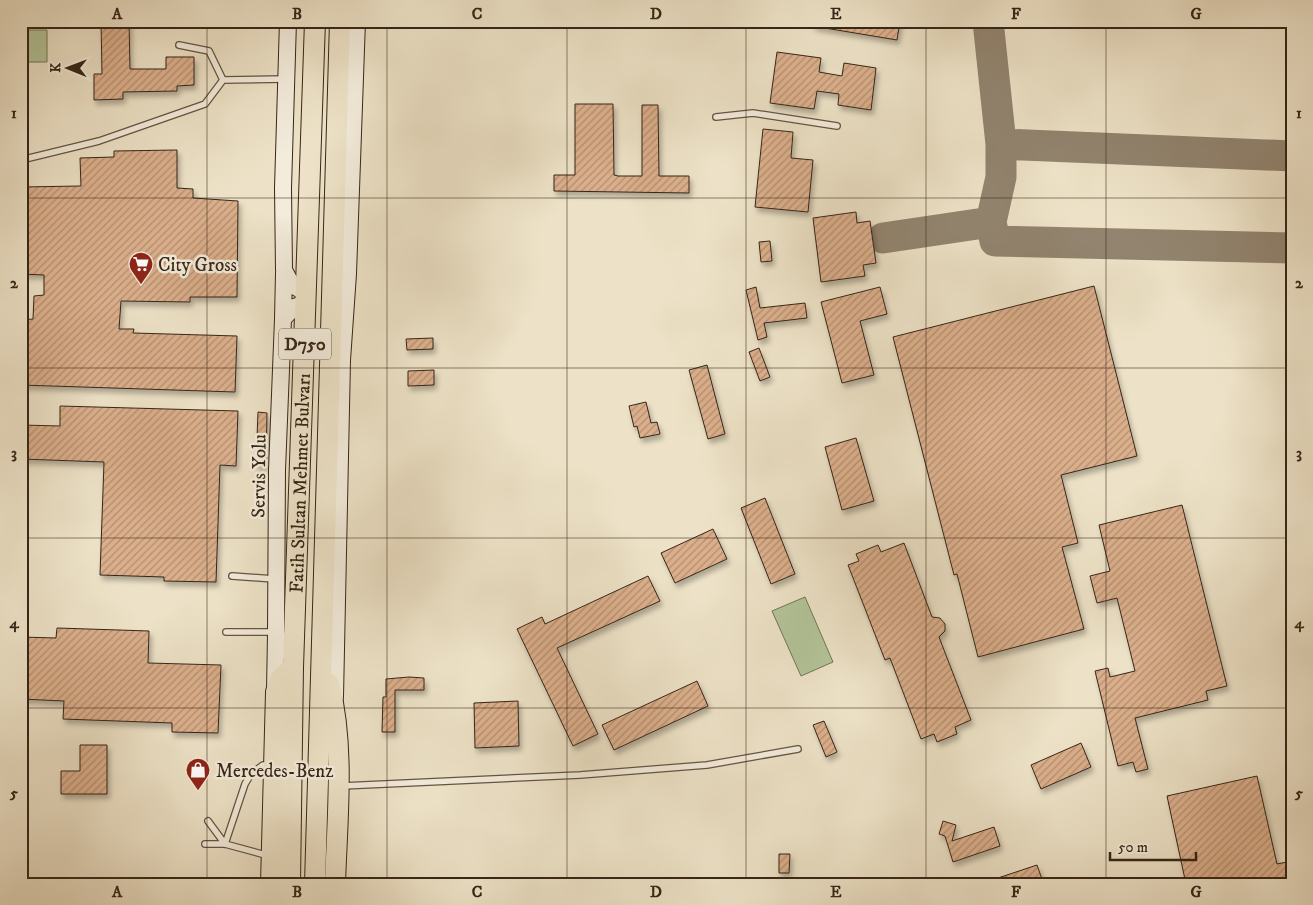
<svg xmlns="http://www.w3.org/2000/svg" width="1313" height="905" font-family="'IM FELL DW Pica',serif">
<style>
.green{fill:#b3c499;stroke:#747458}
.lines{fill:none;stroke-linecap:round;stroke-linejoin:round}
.taxiway{stroke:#92846f;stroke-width:31}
.building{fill:url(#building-hatch);stroke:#362517;filter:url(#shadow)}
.lane-casing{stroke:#645443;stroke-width:8}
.secondary-casing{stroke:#362517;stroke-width:18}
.highway-casing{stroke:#362517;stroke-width:22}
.lane{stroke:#f3ecdb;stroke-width:5.5}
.secondary{stroke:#f3ecdb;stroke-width:16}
.highway{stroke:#ede2c7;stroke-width:20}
.grid{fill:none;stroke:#362517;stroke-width:1;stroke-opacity:0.55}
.labels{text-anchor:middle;stroke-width:5;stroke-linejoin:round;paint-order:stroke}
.shield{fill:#f3ecdb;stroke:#6f6152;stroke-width:1}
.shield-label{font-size:18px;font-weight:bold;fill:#362517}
.poi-label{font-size:19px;fill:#362517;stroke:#f3ecdb;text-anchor:start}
.street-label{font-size:19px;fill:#362517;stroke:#f3ecdb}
.neatline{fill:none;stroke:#362517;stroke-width:2}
.grid-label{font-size:16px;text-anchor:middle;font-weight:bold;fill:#362517}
</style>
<defs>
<pattern id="building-hatch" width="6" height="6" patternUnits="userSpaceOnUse" patternTransform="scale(1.25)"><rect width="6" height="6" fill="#dbaf8b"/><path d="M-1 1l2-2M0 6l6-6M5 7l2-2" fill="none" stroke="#b28e71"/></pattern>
<filter id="shadow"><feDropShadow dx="2.5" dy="4.5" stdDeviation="2.5" flood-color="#0004"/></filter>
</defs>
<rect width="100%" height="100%" fill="#ede2c7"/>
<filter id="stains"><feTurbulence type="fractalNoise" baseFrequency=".004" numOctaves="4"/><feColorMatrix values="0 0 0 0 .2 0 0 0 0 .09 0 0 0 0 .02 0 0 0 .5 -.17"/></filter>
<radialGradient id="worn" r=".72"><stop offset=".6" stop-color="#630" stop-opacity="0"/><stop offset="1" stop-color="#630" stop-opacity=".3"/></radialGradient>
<path class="green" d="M21 30H47V62H21Z
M805 597 833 662 801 676 772 611Z"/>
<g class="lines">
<path class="taxiway" d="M988 21 1001 144V177L991 222 995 241 1292 248
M1001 144 1292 156
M883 238 991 222"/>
</g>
<path class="building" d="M101 21H129L130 69H166V57H194V85L177 86V91L123 92V99L94 100V74H102Z
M814 21H900L897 40 813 26Z
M777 52 821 58 819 72 842 76 844 63 876 68 871 110 838 105 839 94 817 91 814 109 770 103Z
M575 104H613L614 175 618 176H642V105H658L659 176H689V193L554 191V175H575Z
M763 129 793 132 791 158 813 160 808 212 755 207Z
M177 150V188L193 189V198L238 201 237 297H190V302L121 301 119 329H134L133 333 237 336 235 392 21 385V320L33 319 34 296 44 295V275L21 274V187L81 186 80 158 114 157V151Z
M856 212 857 223 870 221 876 263 863 265 865 276 821 282 813 218Z
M770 241 772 261 761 262 759 242Z
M1094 286 1137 456 1061 475 1078 543 1062 547 1084 629 978 657 957 574 954 575 893 337Z
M756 287 760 308 805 303 807 318 764 323 767 337 758 340 746 290Z
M880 287 887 314 860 321 874 375 842 383 821 302Z
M433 338V349L407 350 406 339Z
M759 348 770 377 760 381 749 352Z
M707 365 725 434 708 439 689 370Z
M434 370V385L408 386V371Z
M646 402 651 423 657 422 660 434 640 438 637 426 634 427 629 406Z
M60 406 238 411 236 466 220 465 216 582 164 581V577L100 575 104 462 21 459V425L60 426Z
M258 412 267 413 266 465H256Z
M856 438 874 501 842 510 825 447Z
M765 498 795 574 771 584 741 508Z
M1182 505 1227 686 1206 691 1208 700 1135 718 1148 769 1136 772 1133 762 1118 766 1095 671 1108 668 1110 677 1135 671 1117 598 1097 603 1090 576 1110 571 1099 525Z
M713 529 727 559 675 583 661 553Z
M904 543 932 617 940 618 945 624V631L939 637 971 720 955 727 957 734 937 742 934 734 921 739 890 658 885 660 848 565 859 561 856 554 878 545 881 552Z
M648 576 660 601 557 648 598 734 573 746 517 629 542 617 545 624Z
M57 628 149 631 148 663 221 665 218 733 172 732V723L63 719 64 701 21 699V637L56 638Z
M409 677 424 678V690H395V732H382L383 697H386V679Z
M697 681 708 706 614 750 602 725Z
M518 701 519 746 475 748 474 703Z
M824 721 837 752 826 757 813 725Z
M1081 743 1091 767 1041 789 1031 765Z
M80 745H107V794H61V771H80Z
M1257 776 1277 864 1292 861V884H1186L1167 796Z
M943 821 956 825 952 841 994 827 1000 846 953 862 945 836 939 834Z
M779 854H790L789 873H779Z
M1037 865 1043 882 986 884V882Z"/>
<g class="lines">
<defs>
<path id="lane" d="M179 45 209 51 223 80
M223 80 286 79
M716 117 753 113 837 126
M21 160 99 141 205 104 223 80
M232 576 274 579
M226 632H274
M342 786 580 775 707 765 798 749
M208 821 225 844
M205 844H225L269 856
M225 844 245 784 251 774 263 765H271"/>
<path id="secondary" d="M288 21 283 188 284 270 292 285 306 293
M333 289 348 274 357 21
M283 319 284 273
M330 339 342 360 335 697
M342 360 348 274
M293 655C283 649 278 643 276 632L277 470 283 319 294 307 306 303
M275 692 276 634"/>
<g id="highway">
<path d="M329 684C345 748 337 819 335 884"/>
<path d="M271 884 276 692 280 679 293 667"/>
<path id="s1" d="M290 884 293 667 315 21"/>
<path d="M315 884 340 21"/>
</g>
</defs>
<use href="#lane" class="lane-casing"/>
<use href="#secondary" class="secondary-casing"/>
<use href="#highway" class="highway-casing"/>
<use href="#lane" class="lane"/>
<use href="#secondary" class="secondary"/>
<use href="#highway" class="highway"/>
</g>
<path class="grid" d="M207 21V884M387 21V884M567 21V884M746 21V884M926 21V884M1106 21V884M21 198H1292M21 368H1292M21 538H1292M21 708H1292"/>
<defs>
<symbol id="supermarket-pin" viewBox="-11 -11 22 30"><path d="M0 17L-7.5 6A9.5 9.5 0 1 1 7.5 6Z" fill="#8f2418" stroke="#f3ecdb"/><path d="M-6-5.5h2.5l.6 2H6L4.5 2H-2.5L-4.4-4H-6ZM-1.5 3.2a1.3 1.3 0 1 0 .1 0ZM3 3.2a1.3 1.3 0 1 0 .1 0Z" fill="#fff"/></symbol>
<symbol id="shop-pin" viewBox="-11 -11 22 30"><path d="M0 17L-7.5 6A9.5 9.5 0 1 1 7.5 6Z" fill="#8f2418" stroke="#f3ecdb"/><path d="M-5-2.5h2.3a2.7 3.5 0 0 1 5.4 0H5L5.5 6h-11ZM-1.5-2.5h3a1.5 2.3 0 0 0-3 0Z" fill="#fff"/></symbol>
</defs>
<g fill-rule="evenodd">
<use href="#supermarket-pin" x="127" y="250" width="28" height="38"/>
<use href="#shop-pin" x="184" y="756" width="28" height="38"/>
</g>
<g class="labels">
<rect class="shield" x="279" y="328.5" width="52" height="31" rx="4"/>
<g class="shield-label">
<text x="305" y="350">D750</text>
</g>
<g class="poi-label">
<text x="158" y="271">City Gross</text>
<text x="216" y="777">Mercedes-Benz</text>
</g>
<g class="street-label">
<text transform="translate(258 476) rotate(-89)" y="7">Servis Yolu</text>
<text dy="7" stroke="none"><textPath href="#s1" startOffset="401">Fatih Sultan Mehmet Bulvarı</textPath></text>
</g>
</g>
<rect width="1313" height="905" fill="none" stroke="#ede2c7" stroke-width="55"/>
<g transform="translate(68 68) rotate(271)" stroke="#f3ecdb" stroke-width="4" paint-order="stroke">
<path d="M0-4L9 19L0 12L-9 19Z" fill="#362517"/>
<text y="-8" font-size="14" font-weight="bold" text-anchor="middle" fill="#362517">K</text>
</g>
<path d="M1110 852v8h86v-8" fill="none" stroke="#362517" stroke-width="2.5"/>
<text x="1118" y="852" font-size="15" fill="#362517" stroke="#f3ecdb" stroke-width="4" paint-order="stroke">50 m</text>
<rect x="28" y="28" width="1258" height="850" class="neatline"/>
<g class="grid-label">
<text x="117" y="19">A</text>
<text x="297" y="19">B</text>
<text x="477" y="19">C</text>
<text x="656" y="19">D</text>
<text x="836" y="19">E</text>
<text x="1016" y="19">F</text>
<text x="1196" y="19">G</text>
<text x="14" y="118">1</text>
<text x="1299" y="118">1</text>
<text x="14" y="288">2</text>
<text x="1299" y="288">2</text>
<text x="14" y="458">3</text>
<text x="1299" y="458">3</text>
<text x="14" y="628">4</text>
<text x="1299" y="628">4</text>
<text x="14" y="798">5</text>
<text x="1299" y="798">5</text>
<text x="117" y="897">A</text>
<text x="297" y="897">B</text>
<text x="477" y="897">C</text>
<text x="656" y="897">D</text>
<text x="836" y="897">E</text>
<text x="1016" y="897">F</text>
<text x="1196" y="897">G</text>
</g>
<rect width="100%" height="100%" filter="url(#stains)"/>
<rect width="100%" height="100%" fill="url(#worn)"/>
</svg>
